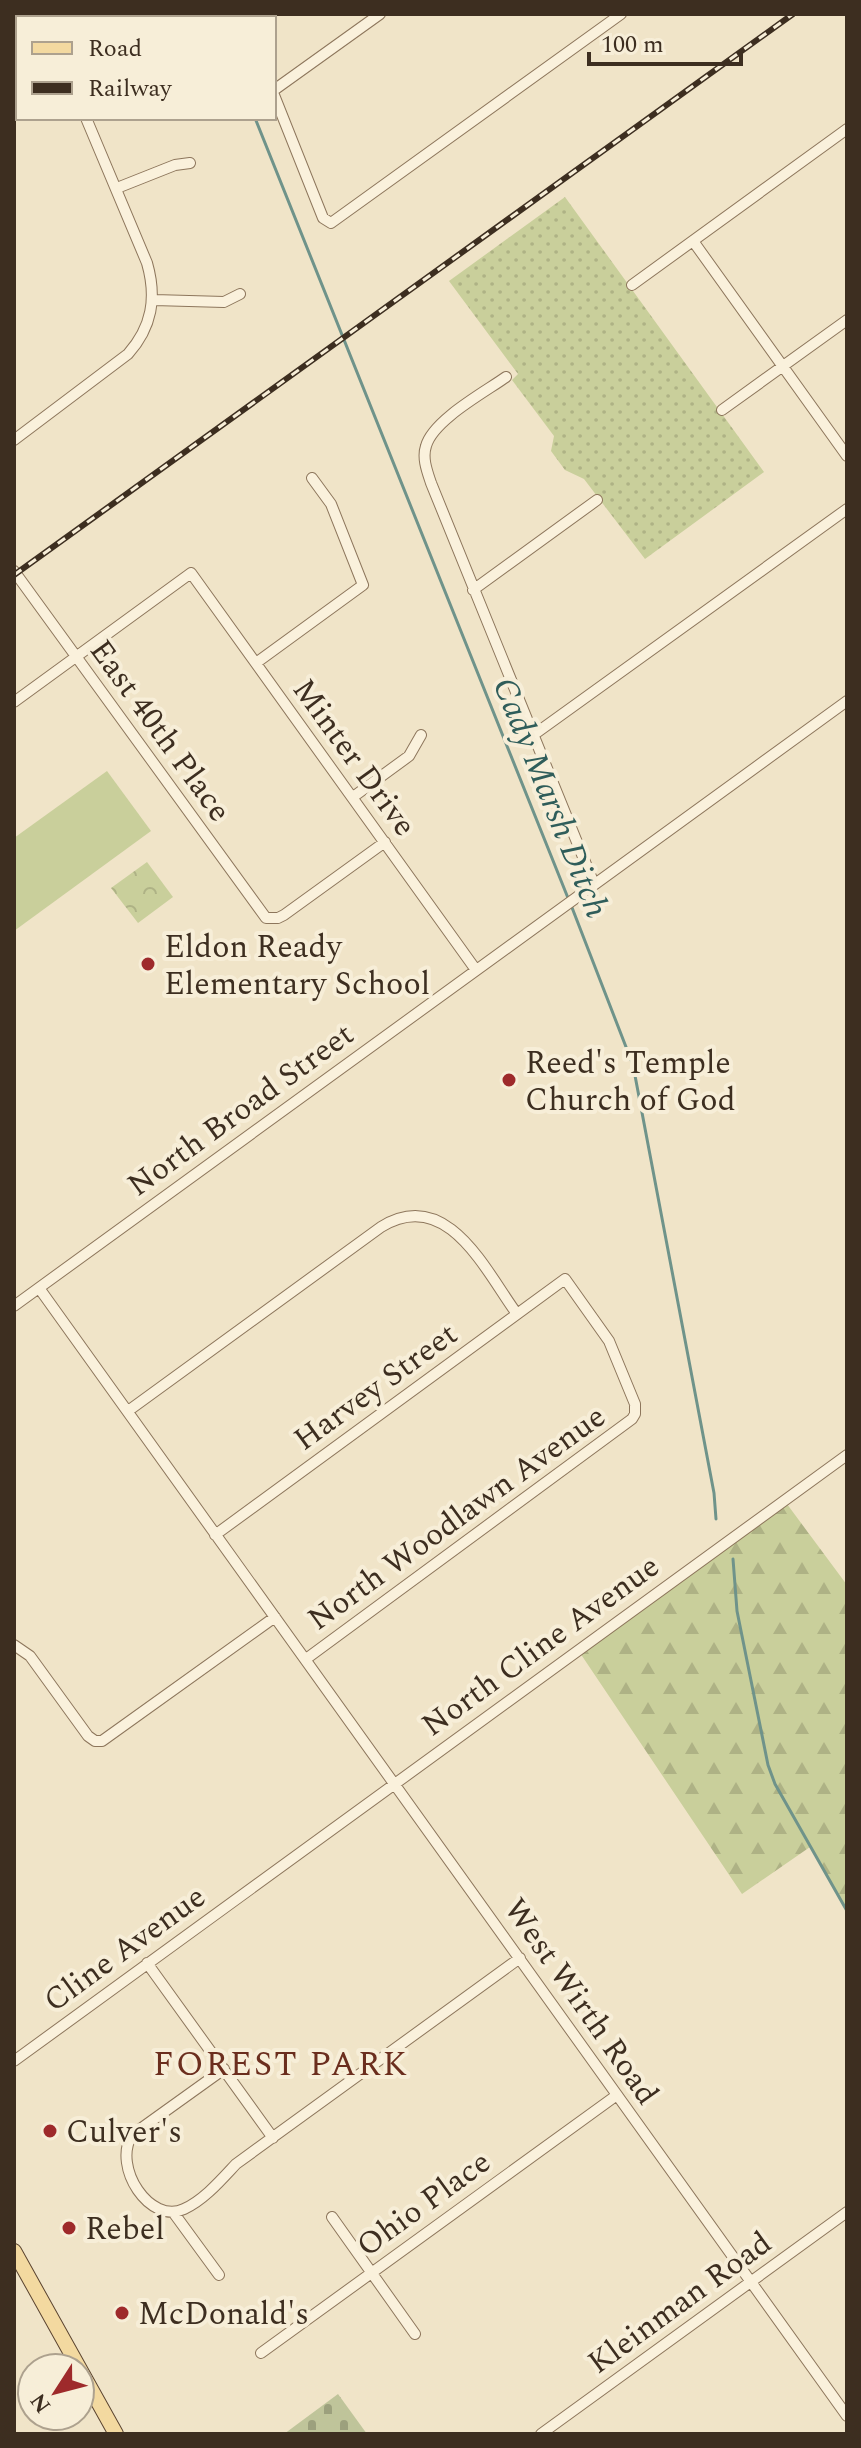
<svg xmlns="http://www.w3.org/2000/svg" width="861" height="2448" font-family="Spectral,serif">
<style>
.grass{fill:url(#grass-dots)}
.forest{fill:url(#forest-firs)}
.cemetery{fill:url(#cemetery-stones)}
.park{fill:url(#park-crowns)}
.garden{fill:#c9cf9b}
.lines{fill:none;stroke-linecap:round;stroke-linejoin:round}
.stream{stroke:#6f938a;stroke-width:3}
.minor-casing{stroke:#8d765c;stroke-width:12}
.major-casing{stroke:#5b4430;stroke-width:16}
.minor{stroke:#faf1dc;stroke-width:10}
.major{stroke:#f3d9a0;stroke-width:14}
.rail-casing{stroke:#3d2e20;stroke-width:6}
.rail{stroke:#f7eed8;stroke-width:3;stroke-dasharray:9;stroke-linecap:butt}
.poi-dot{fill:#9e2a2b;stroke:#f7eed8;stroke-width:3}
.labels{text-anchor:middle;stroke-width:8;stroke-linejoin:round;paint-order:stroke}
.street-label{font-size:32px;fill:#3d2e20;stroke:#f7eed8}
.poi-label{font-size:32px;fill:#3d2e20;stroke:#f7eed8;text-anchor:start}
.water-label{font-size:34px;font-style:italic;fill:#2f5d5a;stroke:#f7eed8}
.neighbourhood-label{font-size:34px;letter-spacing:2px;fill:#6b2e1e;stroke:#f7eed8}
</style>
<defs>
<pattern id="grass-dots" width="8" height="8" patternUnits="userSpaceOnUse" patternTransform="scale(2)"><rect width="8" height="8" fill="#c9cf9b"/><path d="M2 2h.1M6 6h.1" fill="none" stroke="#aeb285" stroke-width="1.8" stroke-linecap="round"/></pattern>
<pattern id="forest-firs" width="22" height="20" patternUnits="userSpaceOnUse" patternTransform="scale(2)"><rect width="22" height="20" fill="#c9cf9b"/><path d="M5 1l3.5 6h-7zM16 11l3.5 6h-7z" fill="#aeb285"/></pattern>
<pattern id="cemetery-stones" width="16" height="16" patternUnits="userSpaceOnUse" patternTransform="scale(2)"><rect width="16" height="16" fill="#bfc49a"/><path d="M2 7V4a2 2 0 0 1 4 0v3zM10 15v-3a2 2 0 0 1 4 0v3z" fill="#9ca07d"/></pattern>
<pattern id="park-crowns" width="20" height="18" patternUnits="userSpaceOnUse" patternTransform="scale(2)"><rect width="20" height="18" fill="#c9cf9b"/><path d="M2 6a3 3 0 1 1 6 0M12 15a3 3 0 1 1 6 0" fill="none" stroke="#aeb285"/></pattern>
</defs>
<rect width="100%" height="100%" fill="#f0e4c8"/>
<path class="grass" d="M565 197 764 472 645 559 584 479 565 470 551 451 554 436 512 380 518 374 449 281Z"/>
<path class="forest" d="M784 1500 847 1585V1911L810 1847 742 1894 578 1650Z"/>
<path class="cemetery" d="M338 2394 367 2434H284Z"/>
<path class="park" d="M147 862 173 897 138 923 111 888Z"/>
<path class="garden" d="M107 771 151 831 14 931V838Z"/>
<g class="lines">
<path class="stream" d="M213 14 214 18
M255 118 568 898
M571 905 633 1065 714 1493 716 1519
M733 1559 737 1611 768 1765 775 1784 847 1911"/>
<defs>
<path id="minor" d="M18 14 21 18
M241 14 243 18
M274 90 380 14
M274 95 323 218 331 223 621 14
M117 188 175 165 190 163
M693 241 847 456
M632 285 847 129
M154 300 224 302 240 294
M506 377C485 392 433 420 426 446 422 458 427 471 431 483L594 884
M722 410 847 320
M14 440 128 354C152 327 157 298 147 263L86 118
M14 571 266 918H278L284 915 385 842
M473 590 597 500
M256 663 363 585 331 504 312 478
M14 702 191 573 476 970
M532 736 847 509
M353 797 409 756 421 735
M39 1288 847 2416
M14 1306 847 701
M128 1411 381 1227C447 1186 485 1270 517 1314
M215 1535 565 1279 609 1341 635 1404V1414L632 1419 306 1659
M14 1645 30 1656 88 1736 95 1741H102L275 1617
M147 1963 273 2138
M14 2061 847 1455
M224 2069 132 2135C112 2167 150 2225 184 2209 204 2200 221 2180 236 2164L520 1958
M173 2212 219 2275
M332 2217 415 2334
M261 2353 617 2095
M541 2434 847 2212"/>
<path id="major" d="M14 2251 116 2434"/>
</defs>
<use href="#minor" class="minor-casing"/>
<use href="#major" class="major-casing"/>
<use href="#minor" class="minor"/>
<use href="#major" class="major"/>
<defs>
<path id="rail" d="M14 575 793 14"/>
</defs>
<use href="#rail" class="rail-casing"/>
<use href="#rail" class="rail"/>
</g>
<g class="poi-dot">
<circle cx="148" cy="964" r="8"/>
<circle cx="509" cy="1080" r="8"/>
<circle cx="50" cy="2131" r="8"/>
<circle cx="69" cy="2228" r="8"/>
<circle cx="122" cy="2313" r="8"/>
</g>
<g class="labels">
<g class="street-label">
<text transform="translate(161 730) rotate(54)" y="11">East 40th Place</text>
<text transform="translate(355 757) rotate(54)" y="11">Minter Drive</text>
<text transform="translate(240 1109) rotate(-36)" y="11">North Broad Street</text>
<text transform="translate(375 1386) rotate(-36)" y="11">Harvey Street</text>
<text transform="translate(456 1517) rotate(-36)" y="11">North Woodlawn Avenue</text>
<text transform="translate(540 1645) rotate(-36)" y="11">North Cline Avenue</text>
<text transform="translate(124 1948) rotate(-36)" y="11">Cline Avenue</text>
<text transform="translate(582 2001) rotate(55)" y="11">West Wirth Road</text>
<text transform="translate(423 2203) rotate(-36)" y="11">Ohio Place</text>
<text transform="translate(679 2302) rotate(-36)" y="11">Kleinman Road</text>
</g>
<g class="poi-label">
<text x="164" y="957">Eldon Ready<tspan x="164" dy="37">Elementary School</tspan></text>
<text x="525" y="1073">Reed's Temple<tspan x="525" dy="37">Church of God</tspan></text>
<text x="66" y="2142">Culver's</text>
<text x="85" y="2239">Rebel</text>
<text x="138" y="2324">McDonald's</text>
</g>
<g class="water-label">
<text transform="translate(552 797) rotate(68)" y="12">Cady Marsh Ditch</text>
</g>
<g class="neighbourhood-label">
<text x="281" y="2075">FOREST PARK</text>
</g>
</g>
<rect width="861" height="2448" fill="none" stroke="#3d2e20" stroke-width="32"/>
<rect x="16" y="16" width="260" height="104" fill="#f7eed8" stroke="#ada18e" stroke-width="2"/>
<rect x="32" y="42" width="40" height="12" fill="#f3d9a0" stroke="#ada18e" stroke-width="2"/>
<text x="88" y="56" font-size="24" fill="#3d2e20">Road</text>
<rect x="32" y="82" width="40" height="12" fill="#3d2e20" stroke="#ada18e" stroke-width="2"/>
<text x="88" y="96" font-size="24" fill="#3d2e20">Railway</text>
<g transform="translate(56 2392) rotate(234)"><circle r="38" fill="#f7eed8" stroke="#ada18e" stroke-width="2"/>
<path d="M0-6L14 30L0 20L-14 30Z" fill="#9e2a2b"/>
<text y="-12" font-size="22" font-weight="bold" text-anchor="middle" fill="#3d2e20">N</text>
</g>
<path d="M589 52v12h152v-12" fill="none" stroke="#3d2e20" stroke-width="4"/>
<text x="601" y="52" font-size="24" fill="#3d2e20" stroke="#f7eed8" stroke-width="6" paint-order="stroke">100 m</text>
</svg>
